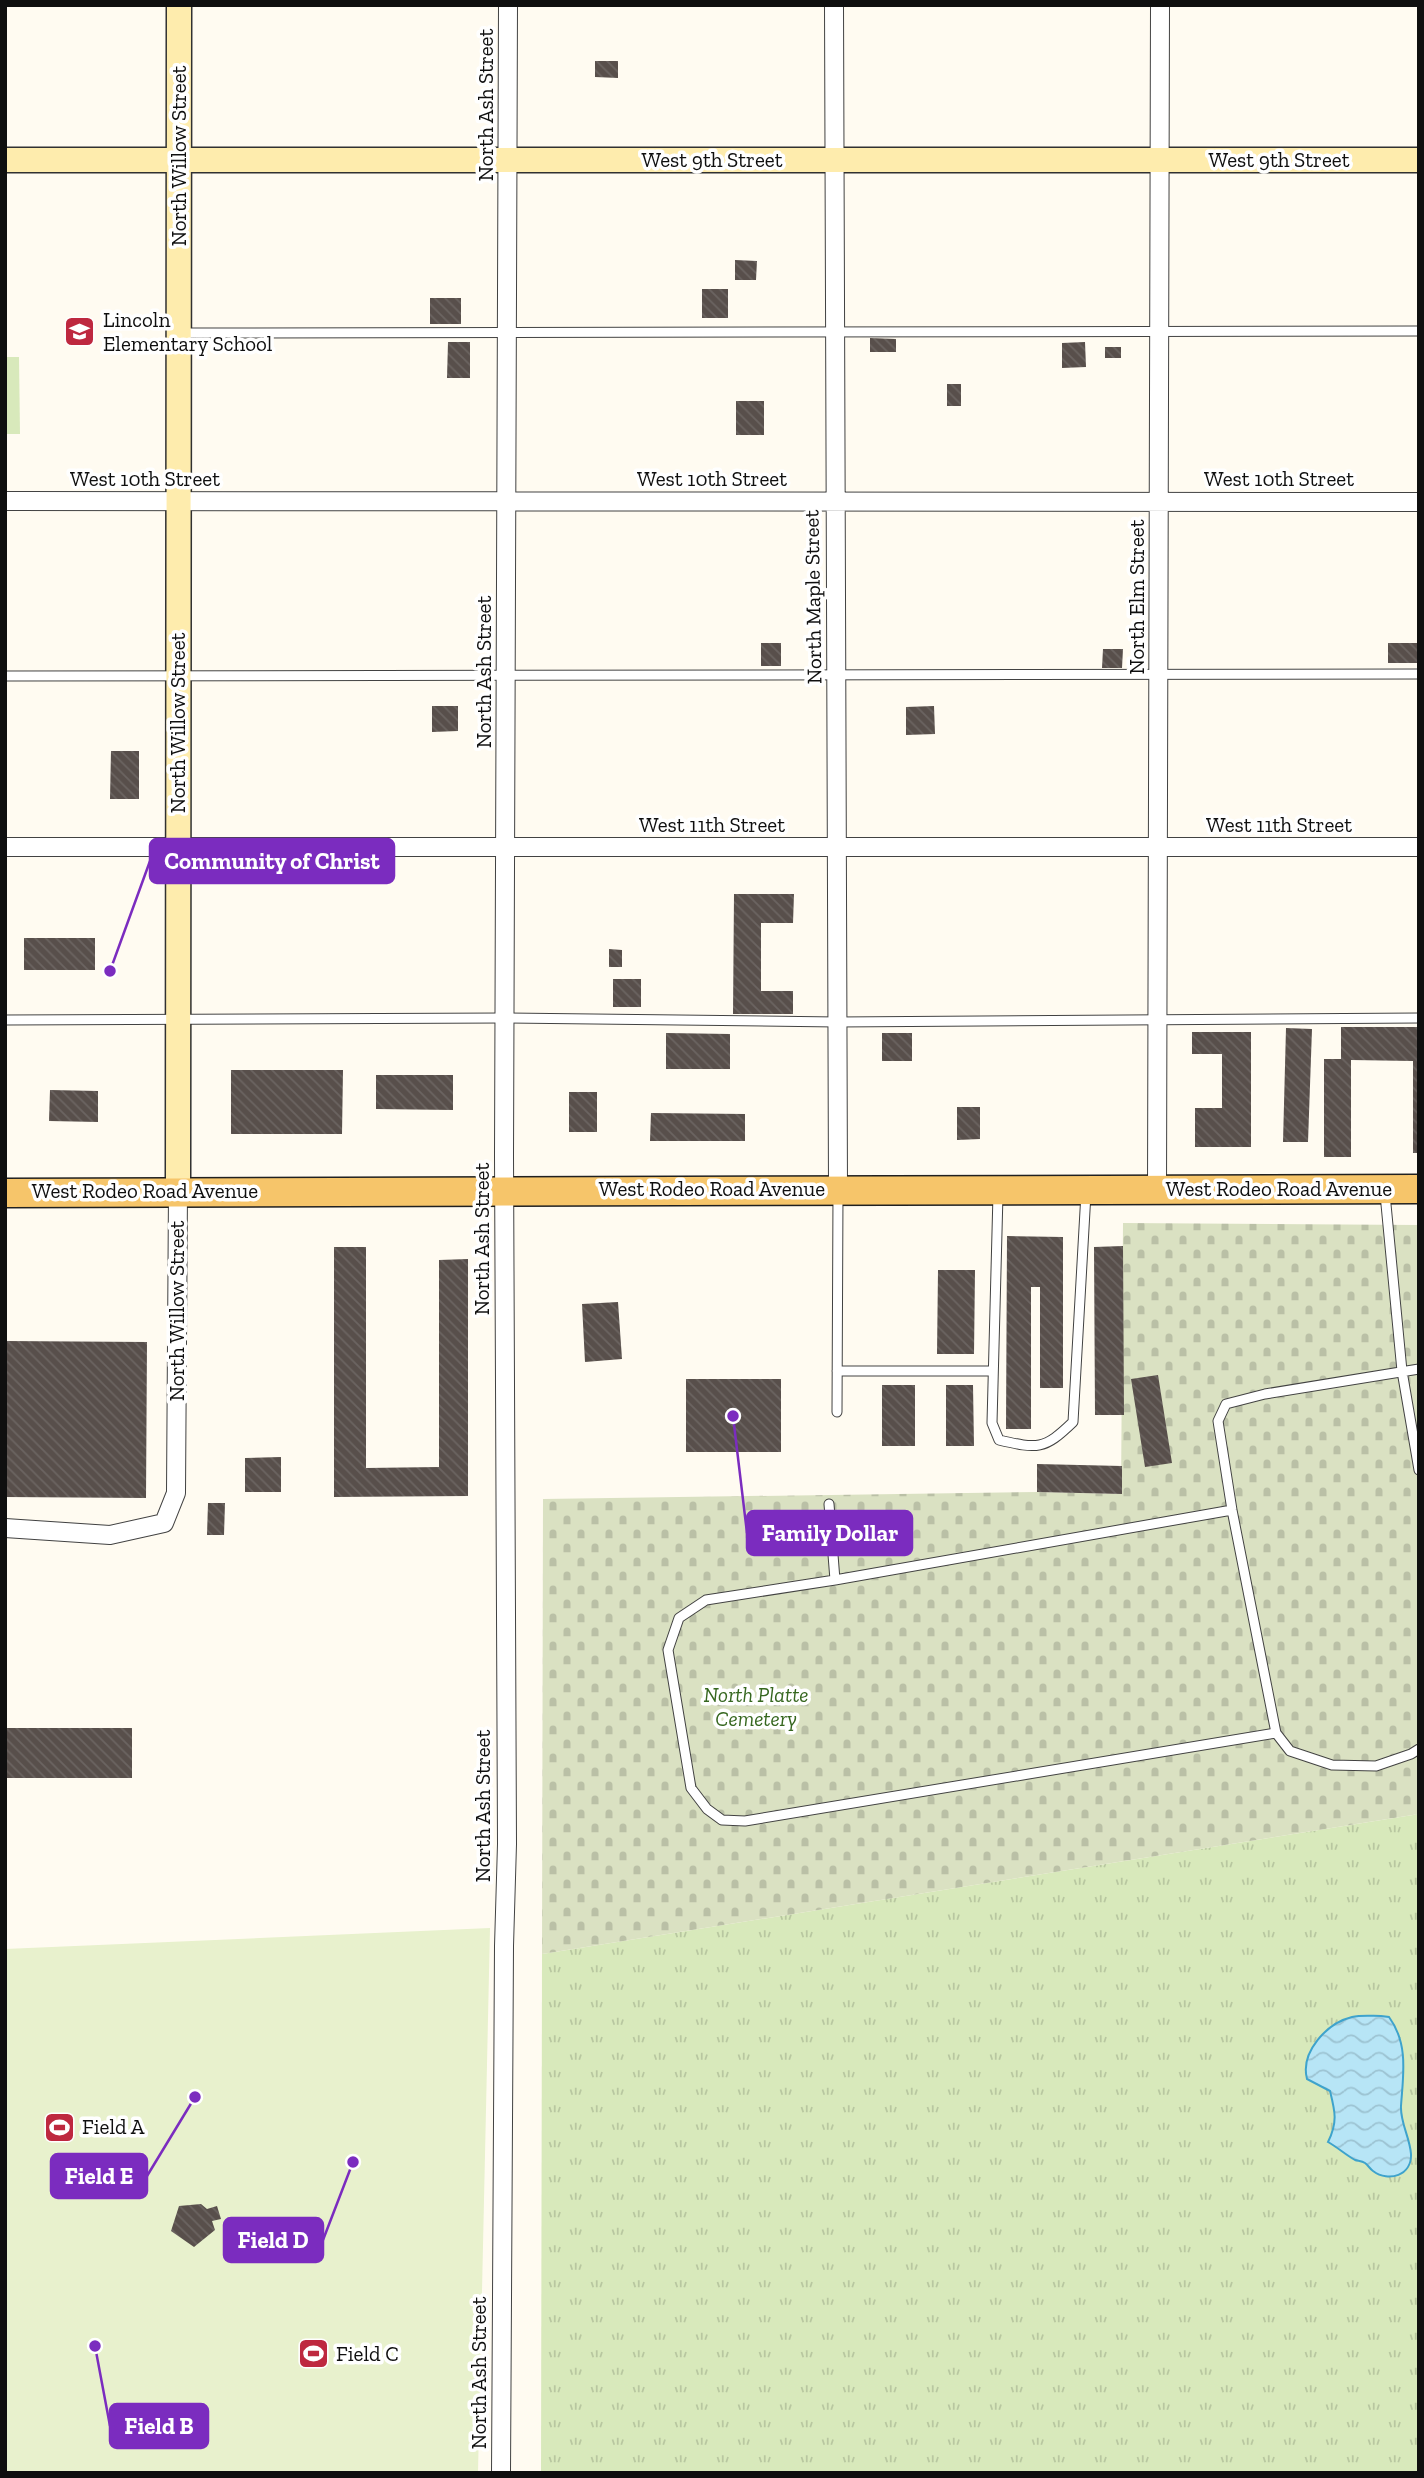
<svg xmlns="http://www.w3.org/2000/svg" width="1424" height="2478" font-family="'Zilla Slab',serif">
<style>
.grass{fill:url(#grass-tufts)}
.cemetery{fill:url(#cemetery-stones)}
.park{fill:#d8e9bb}
.pitch{fill:#e8f1cd}
.water{fill:url(#water-waves);stroke:#3ea3cc;stroke-width:2}
.building{fill:url(#building-back-hatch)}
.lines{fill:none;stroke-linecap:round;stroke-linejoin:round}
.lane-casing{stroke:#424242;stroke-width:11}
.street-casing{stroke:#424242;stroke-width:20}
.secondary-casing{stroke:#313131;stroke-width:27}
.primary-casing{stroke:#202020;stroke-width:31}
.lane{stroke:#fff;stroke-width:9}
.street{stroke:#fff;stroke-width:18}
.secondary{stroke:#feecad;stroke-width:24}
.primary{stroke:#f6c56a;stroke-width:28}
.labels{text-anchor:middle;stroke-width:7;stroke-linejoin:round;paint-order:stroke}
.street-label{font-size:21px;fill:#0f0f0f;stroke:#fff}
.poi-label{font-size:21px;fill:#0f0f0f;stroke:#fff;text-anchor:start}
.park-label{font-size:21px;font-style:italic;fill:#36671f;stroke:#fff}
.leader{fill:none;stroke:#7b2cbf;stroke-width:2.5}
.callout-dot{fill:#7b2cbf;stroke:#fff;stroke-width:2.5}
.callout{fill:#7b2cbf;stroke:#7b2cbf;stroke-width:2.5}
.callout-label{font-size:23px;text-anchor:middle;font-weight:bold;fill:#fff}
</style>
<defs>
<pattern id="grass-tufts" width="24" height="20" patternUnits="userSpaceOnUse" patternTransform="scale(1.75)"><rect width="24" height="20" fill="#d8e9bb"/><path d="M3 7l-1-3M5 7V3M7 7l1-3M15 17l-1-3M17 17v-4M19 17l1-3" fill="none" stroke="#b8c7a0"/></pattern>
<pattern id="cemetery-stones" width="16" height="16" patternUnits="userSpaceOnUse" patternTransform="scale(1.75)"><rect width="16" height="16" fill="#dae1c2"/><path d="M2 7V4a2 2 0 0 1 4 0v3zM10 15v-3a2 2 0 0 1 4 0v3z" fill="#bac0a6"/></pattern>
<pattern id="water-waves" width="16" height="10" patternUnits="userSpaceOnUse" patternTransform="scale(1.75)"><rect width="16" height="10" fill="#b7e5f6"/><path d="M0 5q4-4 8 0t8 0" fill="none" stroke="#9cc3d2"/></pattern>
<pattern id="building-back-hatch" width="6" height="6" patternUnits="userSpaceOnUse" patternTransform="scale(1.75)"><rect width="6" height="6" fill="#584f4b"/><path d="M-1 5l2 2M0 0l6 6M5-1l2 2" fill="none" stroke="#6b6461"/></pattern>
</defs>
<rect width="100%" height="100%" fill="#fffbf1"/>
<path class="grass" d="M1419 1814V2473H541L542 1954Z"/>
<path class="cemetery" d="M1123 1223 1419 1225V1814L542 1954 543 1499 1037 1492 1121 1494Z"/>
<path class="park" d="M5 357H19L20 434H5Z"/>
<path class="pitch" d="M490 1928 478 2473H5V1949Z"/>
<path class="water" d="M1381 2016 1389 2017C1409 2044 1403 2076 1401 2106 1400 2122 1410 2138 1411 2154 1412 2175 1389 2183 1373 2171 1370 2169 1368 2165 1365 2163 1362 2161 1358 2161 1355 2160 1346 2155 1337 2147 1328 2142 1338 2122 1335 2111 1330 2091L1307 2079C1300 2052 1327 2023 1352 2017 1361 2015 1371 2016 1381 2016Z"/>
<path class="building" d="M595 61H618V78L595 77Z
M735 260 757 261 756 280H735Z
M702 289H728V318H702Z
M430 298H461V324H430Z
M870 338 896 339V352H870Z
M448 342H470V378H447Z
M1085 342 1086 367 1062 368V343Z
M1105 347H1121V358H1105Z
M947 384H961V406H947Z
M736 401H764V435H736Z
M761 643H781V666H761Z
M1388 643H1419V663H1388Z
M1103 649H1123L1122 668H1102Z
M432 706H458V731L432 732Z
M934 706 935 734 906 735V707Z
M111 751H139V799H110Z
M734 894H794L793 923H761V991H793V1014H733Z
M24 938H95V970H24Z
M609 949 622 950V967H609Z
M613 979H641V1007H613Z
M1341 1027H1419V1153H1413V1061L1351 1060V1157H1324V1059H1341Z
M1286 1028 1312 1029 1308 1142H1283Z
M1192 1032H1251V1147H1195V1108H1222V1054H1192Z
M666 1033 730 1034V1069H666Z
M882 1033H912V1061H882Z
M231 1070H343L342 1134H231Z
M376 1075H453V1110L376 1109Z
M50 1090 98 1091V1122L49 1121Z
M569 1092H597V1132H569Z
M957 1107H980V1139L957 1140Z
M651 1113 745 1114V1141H650Z
M1007 1236 1063 1237V1388H1040V1287H1031V1429H1006Z
M1123 1246 1124 1415H1095L1094 1247Z
M334 1247H366V1468L439 1467V1260L468 1259V1496L334 1497Z
M938 1270H975L974 1354H937Z
M618 1302 622 1359 585 1362 582 1304Z
M5 1341 147 1342 146 1498 5 1497Z
M1158 1375 1172 1463 1145 1467 1131 1379Z
M686 1379H781V1452H686Z
M882 1385H915V1446H882Z
M946 1385H973L974 1446H946Z
M281 1457V1492H245V1458Z
M1037 1464 1122 1466V1494L1037 1492Z
M208 1503H225L224 1535H207Z
M5 1728H132V1778H5Z
M201 2204 207 2209 217 2206 221 2219 212 2221 215 2230 194 2247 171 2231 179 2206Z"/>
<g class="lines">
<defs>
<path id="lane" d="M180 333 1419 331
M5 676 1419 674
M5 1020 505 1018 837 1022 1419 1018
M998 1194 992 1423 999 1440C1038 1449 1044 1450 1073 1422L1086 1193
M1385 1194 1402 1371 1419 1470
M1419 1369 1265 1394 1226 1404 1218 1421 1232 1510 1276 1733 1290 1751 1332 1765 1376 1766 1411 1754 1419 1749
M837 1371H993
M837 1412 838 1194
M829 1504 835 1580
M1232 1510 835 1580 706 1600 679 1618 668 1650 691 1788 707 1809 722 1820 745 1821 1276 1733"/>
<path id="street" d="M834 5 838 1189
M5 501 1419 502
M5 847H1419
M1157 1189 1160 5
M5 1528 110 1535 164 1523 176 1493 178 1191
M501 2473 504 1946 507 1844 504 1155 508 5"/>
<path id="secondary" d="M5 160H1419
M178 1191 179 5"/>
<path id="primary" d="M5 1193 1419 1189"/>
</defs>
<use href="#lane" class="lane-casing"/>
<use href="#street" class="street-casing"/>
<use href="#secondary" class="secondary-casing"/>
<use href="#primary" class="primary-casing"/>
<use href="#lane" class="lane"/>
<use href="#street" class="street"/>
<use href="#secondary" class="secondary"/>
<use href="#primary" class="primary"/>
</g>
<defs>
<symbol id="school-square" viewBox="-11 -11 22 22"><rect x="-9" y="-9" width="18" height="18" rx="4" fill="#be283f" stroke="#fff"/><path d="M0-5L7-2L0 1L-7-2ZM-4 1L0 2.5L4 1V4Q0 6-4 4Z" fill="#fff"/></symbol>
<symbol id="stadium-square" viewBox="-11 -11 22 22"><rect x="-9" y="-9" width="18" height="18" rx="4" fill="#be283f" stroke="#fff"/><path d="M0-5a6.5 5 0 1 0 0 10a6.5 5 0 1 0 0-10ZM-3.5-1.8h7v3.6h-7Z" fill="#fff"/></symbol>
</defs>
<g fill-rule="evenodd">
<use href="#school-square" x="62" y="314" width="35" height="35"/>
<use href="#stadium-square" x="42" y="2110" width="35" height="35"/>
<use href="#stadium-square" x="296" y="2336" width="35" height="35"/>
</g>
<g class="labels">
<g class="street-label">
<text transform="translate(486 105) rotate(-90)" y="7">North Ash Street</text>
<text transform="translate(179 156) rotate(-90)" y="7">North Willow Street</text>
<text x="712" y="167">West 9th Street</text>
<text x="1279" y="167">West 9th Street</text>
<text x="145" y="486">West 10th Street</text>
<text x="712" y="486">West 10th Street</text>
<text x="1279" y="486">West 10th Street</text>
<text transform="translate(813 597) rotate(-91)" y="7">North Maple Street</text>
<text transform="translate(1137 597) rotate(-90)" y="7">North Elm Street</text>
<text transform="translate(484 672) rotate(-90)" y="7">North Ash Street</text>
<text transform="translate(178 723) rotate(-90)" y="7">North Willow Street</text>
<text x="712" y="832">West 11th Street</text>
<text x="1279" y="832">West 11th Street</text>
<text x="712" y="1196">West Rodeo Road Avenue</text>
<text x="1279" y="1196">West Rodeo Road Avenue</text>
<text x="145" y="1198">West Rodeo Road Avenue</text>
<text transform="translate(482 1239) rotate(-90)" y="7">North Ash Street</text>
<text transform="translate(177 1311) rotate(-90)" y="7">North Willow Street</text>
<text transform="translate(483 1806) rotate(-90)" y="7">North Ash Street</text>
<text transform="translate(479 2373) rotate(-90)" y="7">North Ash Street</text>
</g>
<g class="poi-label">
<text x="103" y="327">Lincoln<tspan x="103" dy="24">Elementary School</tspan></text>
<text x="82" y="2134">Field A</text>
<text x="336" y="2361">Field C</text>
</g>
<g class="park-label">
<text x="756" y="1702">North Platte<tspan x="756" dy="24">Cemetery</tspan></text>
</g>
</g>
<path class="leader" d="M110 971L150 861M733 1416L747 1533M195 2097L147 2176M353 2162L323 2240M95 2346L110 2426"/>
<g class="callout-dot">
<circle cx="110" cy="971" r="7"/>
<circle cx="733" cy="1416" r="7"/>
<circle cx="195" cy="2097" r="7"/>
<circle cx="353" cy="2162" r="7"/>
<circle cx="95" cy="2346" r="7"/>
</g>
<g class="callout">
<rect x="150" y="839" width="244" height="44" rx="7"/>
<rect x="747" y="1511" width="165" height="44" rx="7"/>
<rect x="51" y="2154" width="96" height="44" rx="7"/>
<rect x="224" y="2218" width="99" height="44" rx="7"/>
<rect x="110" y="2404" width="98" height="44" rx="7"/>
</g>
<g class="callout-label">
<text x="272" y="869">Community of Christ</text>
<text x="830" y="1541">Family Dollar</text>
<text x="99" y="2184">Field E</text>
<text x="273" y="2248">Field D</text>
<text x="159" y="2434">Field B</text>
</g>
<rect width="1424" height="2478" fill="none" stroke="#0f0f0f" stroke-width="14"/>
</svg>
